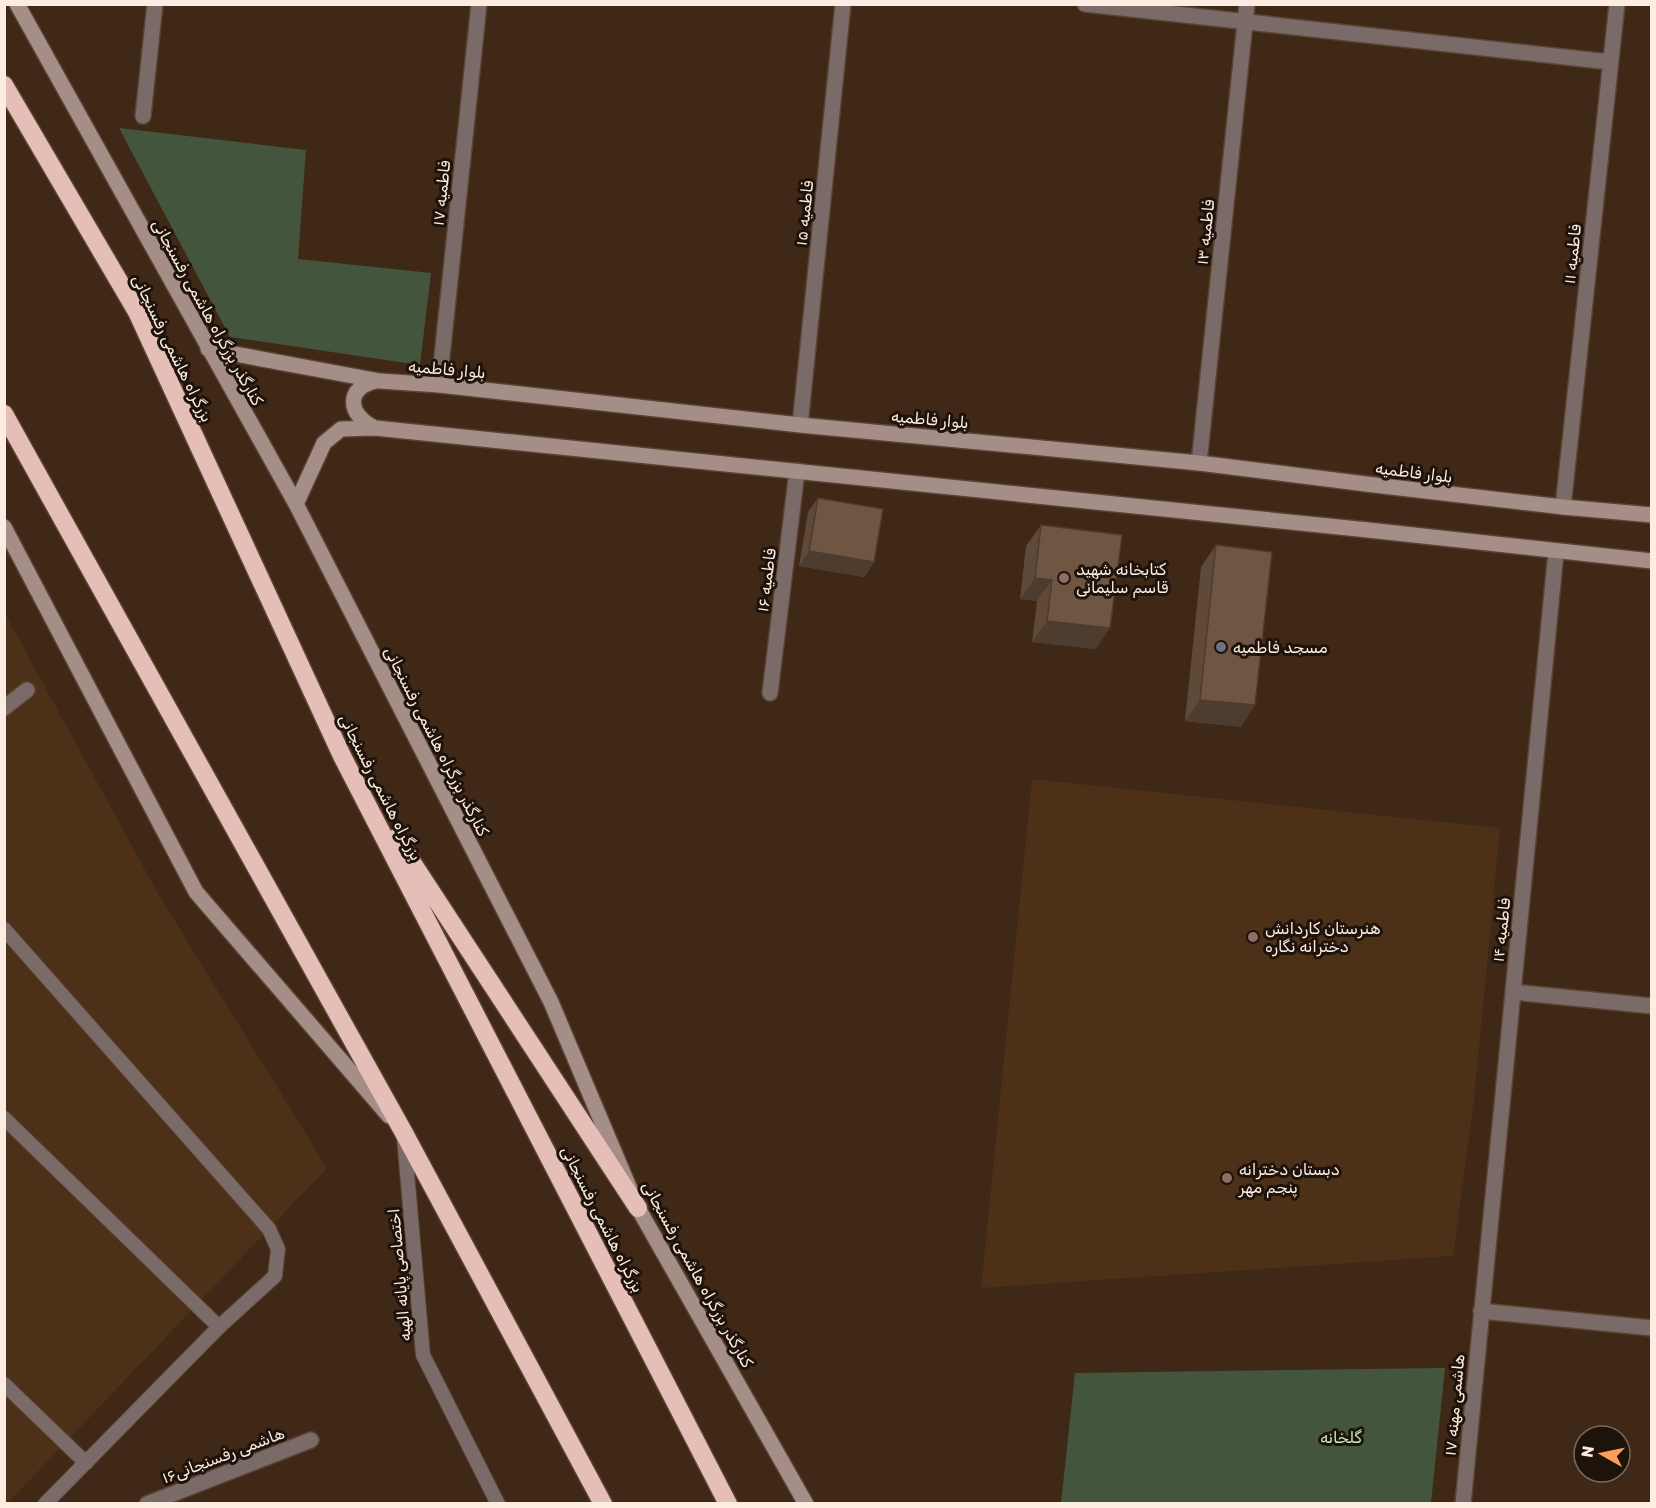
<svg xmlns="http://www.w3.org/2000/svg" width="1656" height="1508" font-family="Rubik,Vazirmatn,sans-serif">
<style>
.built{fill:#4c3018}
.green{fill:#43563d}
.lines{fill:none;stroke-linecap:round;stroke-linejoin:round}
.lane-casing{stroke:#594332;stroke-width:16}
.street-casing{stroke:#594332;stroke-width:18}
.secondary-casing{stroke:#594332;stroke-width:18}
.highway-casing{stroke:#594332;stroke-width:21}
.lane{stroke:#7a6b68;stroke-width:14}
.street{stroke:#7a6b68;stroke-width:15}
.secondary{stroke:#a58d88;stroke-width:15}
.highway{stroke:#e5beb7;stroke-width:18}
.wall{fill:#5f4a39}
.shaded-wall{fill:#4e3c2e}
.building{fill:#6f5642;stroke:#4e3c2e;stroke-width:1.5}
.education-dot{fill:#8d6e63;stroke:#1e130b;stroke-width:2}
.worship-dot{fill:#6b7280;stroke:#1e130b;stroke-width:2}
.labels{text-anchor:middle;stroke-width:6;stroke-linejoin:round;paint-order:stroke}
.street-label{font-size:16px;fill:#fcece1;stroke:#1e130b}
.poi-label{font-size:16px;fill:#fcece1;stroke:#1e130b;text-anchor:start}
.park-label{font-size:16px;fill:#c4ecb9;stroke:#1e130b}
</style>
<rect width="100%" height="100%" fill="#3f2815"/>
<path class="built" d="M4 612 160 897 327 1168 7 1504 4 1503Z
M1032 779 1500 828 1474 1100 1453 1256 981 1288Z"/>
<path class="green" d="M119 128 306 150 298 259 431 273 420 365 230 337Z
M1445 1368 1431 1503H1061L1075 1373Z"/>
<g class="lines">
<defs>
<path id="lane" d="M4 929 269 1229 278 1249 275 1276 219 1327 45 1504
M4 1118 219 1327
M404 1138 423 1355 498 1504
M4 1384 86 1463"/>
<path id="street" d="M1085 4 1610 62
M143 116 155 4
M439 385 479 4
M800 425 843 4
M1199 463 1247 4
M1563 507 1617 4
M770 693 797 471
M4 708 27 690
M1513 992 1652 1006
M1481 1311 1652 1328
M147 1504 311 1440
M1463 1504 1556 552"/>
<path id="secondary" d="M17 4 296 504 551 1002 638 1208 806 1504
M208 349 380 381 439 385 800 425 1199 463 1374 485 1563 507 1652 515
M375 428C347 415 345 387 377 381
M296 504 324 443 341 429 375 428 1368 530 1652 561
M4 527 196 892 389 1116"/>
<path id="highway" d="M4 85 137 312 342 756 728 1504
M4 414 404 1133 603 1504
M396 838 638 1208"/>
</defs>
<use href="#lane" class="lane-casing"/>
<use href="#street" class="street-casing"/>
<use href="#secondary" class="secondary-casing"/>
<use href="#highway" class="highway-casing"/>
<use href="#lane" class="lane"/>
<use href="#street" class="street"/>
<use href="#secondary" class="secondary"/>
<use href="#highway" class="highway"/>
</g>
<path class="wall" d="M818 498 874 562 864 577 799 566 808 512Z
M1041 525 1096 649 1032 642 1037 601 1020 599 1026 546Z
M1216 545 1241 727 1185 721 1201 567Z"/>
<path class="shaded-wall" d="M809 551 874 562 864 577 799 566Z
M1035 578 1052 580 1037 601 1020 599Z
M1047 621 1110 628 1096 649 1032 642Z
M1200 700 1255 705 1241 727 1185 721Z"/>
<path class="building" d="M818 498 883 509 874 562 809 551Z
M1041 525 1122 535 1110 628 1047 621 1052 580 1035 578Z
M1216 545 1272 552 1255 705 1200 700Z"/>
<g class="education-dot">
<circle cx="1064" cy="578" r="6"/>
<circle cx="1253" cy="937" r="6"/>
<circle cx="1227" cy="1178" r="6"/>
</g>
<circle class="worship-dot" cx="1221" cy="647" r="6"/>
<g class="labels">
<g class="street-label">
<text transform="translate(441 193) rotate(-84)" y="6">فاطمیه ۱۷</text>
<text transform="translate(804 213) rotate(-84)" y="6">فاطمیه ۱۵</text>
<text transform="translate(1205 232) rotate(-84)" y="6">فاطمیه ۱۳</text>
<text transform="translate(1572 254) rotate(-84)" y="6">فاطمیه ۱۱</text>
<text transform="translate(208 312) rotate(61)" y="6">کنارگذر بزرگراه هاشمی رفسنجانی</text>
<text transform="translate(173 348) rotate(64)" y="6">بزرگراه هاشمی رفسنجانی</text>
<text transform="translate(447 369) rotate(5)" y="6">بلوار فاطمیه</text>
<text transform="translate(930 419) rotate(5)" y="6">بلوار فاطمیه</text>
<text transform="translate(1414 472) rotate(7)" y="6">بلوار فاطمیه</text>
<text transform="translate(766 580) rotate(-83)" y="6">فاطمیه ۱۶</text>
<text transform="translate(437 741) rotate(63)" y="6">کنارگذر بزرگراه هاشمی رفسنجانی</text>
<text transform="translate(381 787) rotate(63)" y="6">بزرگراه هاشمی رفسنجانی</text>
<text transform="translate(1501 930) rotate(-84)" y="6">فاطمیه ۱۴</text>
<text transform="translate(603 1219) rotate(63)" y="6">بزرگراه هاشمی رفسنجانی</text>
<text transform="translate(698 1274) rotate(61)" y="6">کنارگذر بزرگراه هاشمی رفسنجانی</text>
<text transform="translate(399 1275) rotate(-95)" y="6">اختصاصی پایانه الهیه</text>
<text transform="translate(1454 1405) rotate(-85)" y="6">هاشمی مهنه ۱۷</text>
<text transform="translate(223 1455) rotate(-21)" y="6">هاشمی رفسنجانی۱۶</text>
</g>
<g class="poi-label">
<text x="1076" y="575">کتابخانه شهید<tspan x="1076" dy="18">قاسم سلیمانی</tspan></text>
<text x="1233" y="653">مسجد فاطمیه</text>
<text x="1265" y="934">هنرستان کاردانش<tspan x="1265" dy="18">دخترانه نگاره</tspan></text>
<text x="1239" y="1175">دبستان دخترانه<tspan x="1239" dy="18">پنجم مهر</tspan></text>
</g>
<g class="park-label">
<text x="1341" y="1443">گلخانه</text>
</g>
</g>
<rect width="1656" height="1508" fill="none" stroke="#fcece1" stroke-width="12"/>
<g transform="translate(1602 1454) rotate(279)"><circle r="28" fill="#1e130b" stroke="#776a61" stroke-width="1.5"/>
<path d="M0-4.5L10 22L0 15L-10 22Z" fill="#fe9c58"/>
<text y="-9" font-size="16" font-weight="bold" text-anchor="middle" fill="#fcece1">N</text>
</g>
</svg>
